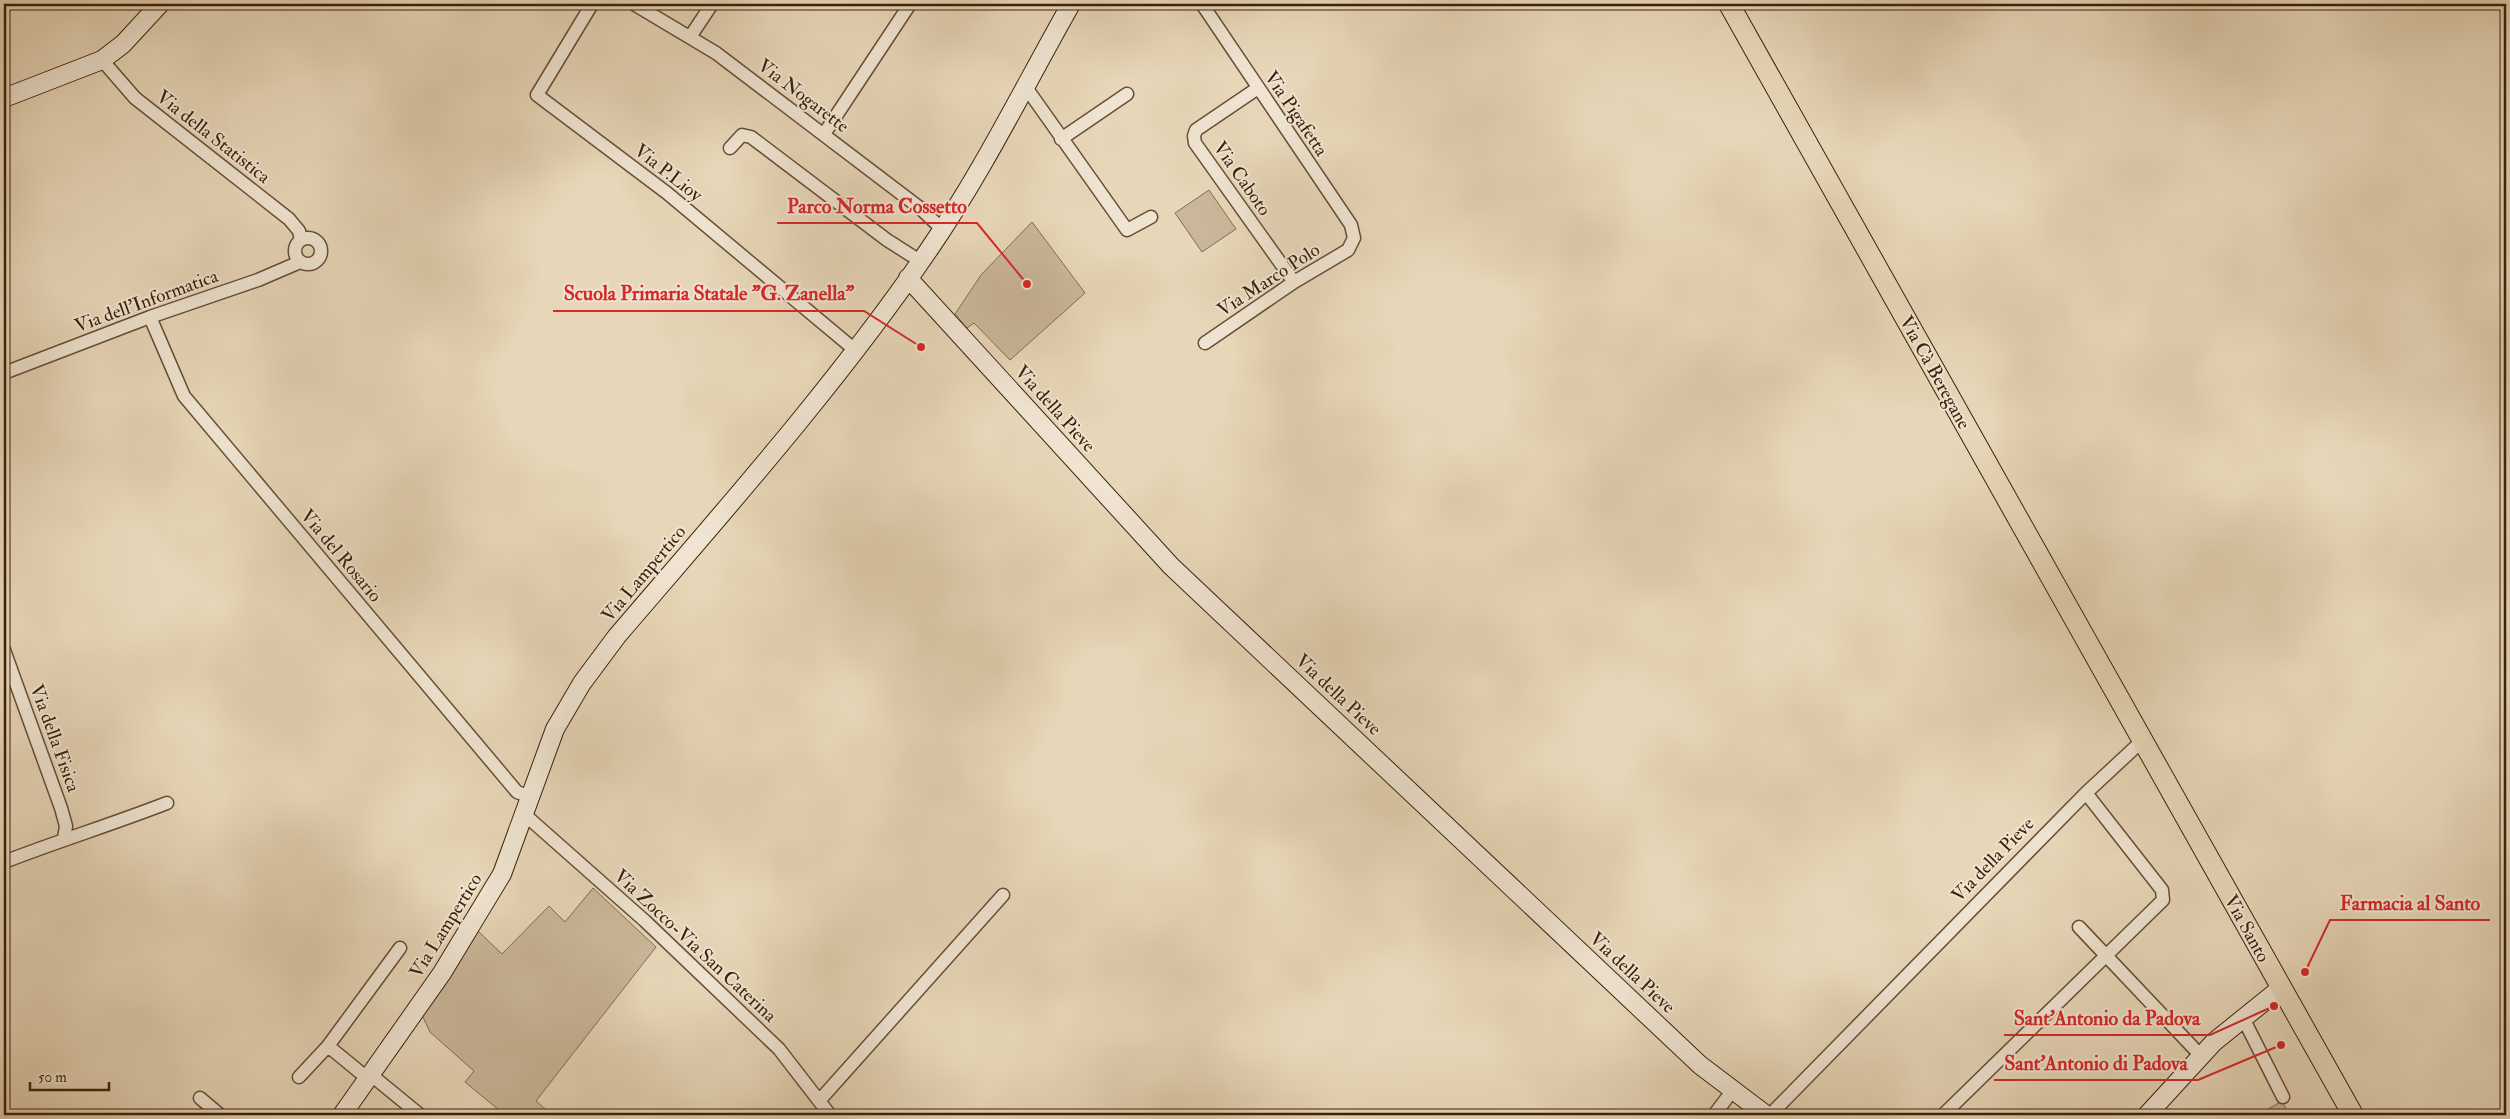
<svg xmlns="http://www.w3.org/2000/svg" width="2510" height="1119" font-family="'IM FELL Double Pica',serif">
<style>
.green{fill:#cab79a;stroke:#836c52}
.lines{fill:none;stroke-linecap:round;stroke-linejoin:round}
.street-casing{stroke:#674e35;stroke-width:15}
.secondary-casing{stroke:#3c2009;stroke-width:20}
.primary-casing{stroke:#3c2009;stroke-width:22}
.street{stroke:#efe4d1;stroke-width:12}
.secondary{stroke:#efe4d1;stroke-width:18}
.primary{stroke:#e7d6b8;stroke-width:20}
.labels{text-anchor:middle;stroke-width:4;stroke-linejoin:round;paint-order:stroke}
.street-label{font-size:19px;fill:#3c2009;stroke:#efe4d1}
.leader{fill:none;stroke:#d62828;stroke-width:2}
.callout-dot{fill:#d62828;stroke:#efe4d1;stroke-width:2}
.callout-label{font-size:20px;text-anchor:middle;font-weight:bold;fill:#d62828;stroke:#efe4d1;stroke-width:4;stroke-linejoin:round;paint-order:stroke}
</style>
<rect width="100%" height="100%" fill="#e7d6b8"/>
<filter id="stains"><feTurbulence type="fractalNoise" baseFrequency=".004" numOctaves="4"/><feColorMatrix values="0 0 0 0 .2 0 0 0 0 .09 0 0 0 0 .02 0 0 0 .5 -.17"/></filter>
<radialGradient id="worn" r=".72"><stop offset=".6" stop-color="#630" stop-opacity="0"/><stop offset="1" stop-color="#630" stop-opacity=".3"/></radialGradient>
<path class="green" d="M1209 190 1236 229 1202 252 1175 213Z
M1032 222 1085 293 1010 360 974 323 967 328 955 314 981 275Z
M593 888 656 947 536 1101 552 1115H505L465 1082 474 1071 430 1032 421 1013 459 963 478 931 502 954 549 906 565 922Z
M2282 1101 2289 1115H2258Z"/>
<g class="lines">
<defs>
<path id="street" d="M592 4 537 95 667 193 855 350
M634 4 716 53 920 208 942 229
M1202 4 1351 225 1354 238 1348 250 1294 282 1205 343
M690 37 712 4
M102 60 135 98 289 219 299 231 301 240
M1025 86 1127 230 1151 217
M1258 88 1196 130 1194 136 1195 143 1294 282
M824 134 910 4
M1061 139 1127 94
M730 148 742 135 751 137 887 240 920 261
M295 251a13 13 0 1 1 26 0a13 13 0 1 1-26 0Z
M150 317 184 396 517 792 531 797
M4 373 150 317 258 280 300 262
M4 650 61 808 66 826 64 839
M524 814 645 921 779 1049 830 1115
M4 862C58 841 113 824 167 803
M2079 927 2202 1057
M2244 1020 2283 1097
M370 1074 420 1115
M299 1077 328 1046
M367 1078 328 1046 400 948
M200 1098 220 1115
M819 1101 1003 895
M1714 1115 1733 1090
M1770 1115 2086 793 2142 741
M1943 1115 2163 900 2162 890 2086 793"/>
<path id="secondary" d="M4 98 102 60 123 44 160 4
M908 278 1171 566 1700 1065 1766 1115
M342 1115 442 973 502 874 555 729 582 683 617 636C724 511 837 384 930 248 983 171 1025 85 1071 4
M2147 1115 2214 1042 2281 988"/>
<path id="primary" d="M1729 4 2353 1115"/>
</defs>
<use href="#street" class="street-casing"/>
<use href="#secondary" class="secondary-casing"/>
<use href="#primary" class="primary-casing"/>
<use href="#street" class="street"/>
<use href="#secondary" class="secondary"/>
<use href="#primary" class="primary"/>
</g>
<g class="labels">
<g class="street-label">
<text transform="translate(804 95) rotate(37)" y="7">Via Nogarette</text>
<text transform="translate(1297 113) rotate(56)" y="7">Via Pigafetta</text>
<text transform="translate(214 136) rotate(38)" y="7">Via della Statistica</text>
<text transform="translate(669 172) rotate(38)" y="7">Via P.Lioy</text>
<text transform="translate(1243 178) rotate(55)" y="7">Via Caboto</text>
<text transform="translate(1268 279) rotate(-33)" y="7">Via Marco Polo</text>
<text transform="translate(146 300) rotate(-20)" y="7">Via dell'Informatica</text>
<text transform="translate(1936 372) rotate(61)" y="7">Via Cà Beregane</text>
<text transform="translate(1056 408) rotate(48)" y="7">Via della Pieve</text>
<text transform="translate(342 555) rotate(50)" y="7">Via del Rosario</text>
<text transform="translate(643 573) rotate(-50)" y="7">Via Lampertico</text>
<text transform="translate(1339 694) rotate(43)" y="7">Via della Pieve</text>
<text transform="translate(56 738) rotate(70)" y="7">Via della Fisica</text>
<text transform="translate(1992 859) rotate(-46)" y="7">Via della Pieve</text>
<text transform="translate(445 925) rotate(-58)" y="7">Via Lampertico</text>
<text transform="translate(2248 928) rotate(61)" y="7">Via Santo</text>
<text transform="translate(696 945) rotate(43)" y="7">Via Zocco-Via San Caterina</text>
<text transform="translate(1633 972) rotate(43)" y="7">Via della Pieve</text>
</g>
</g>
<path class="leader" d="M1027 284L977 223H777M921 347L864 311H553M2305 972L2330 920H2490M2274 1006L2210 1035H2004M2281 1045L2198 1080H1994"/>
<g class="callout-dot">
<circle cx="1027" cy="284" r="5"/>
<circle cx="921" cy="347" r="5"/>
<circle cx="2305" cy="972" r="5"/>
<circle cx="2274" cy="1006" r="5"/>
<circle cx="2281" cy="1045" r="5"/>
</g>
<g class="callout-label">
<text x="877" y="213">Parco Norma Cossetto</text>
<text x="709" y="300">Scuola Primaria Statale "G. Zanella"</text>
<text x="2410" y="910">Farmacia al Santo</text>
<text x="2107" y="1025">Sant'Antonio da Padova</text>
<text x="2096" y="1070">Sant'Antonio di Padova</text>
</g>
<rect width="2510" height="1119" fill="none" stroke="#e7d6b8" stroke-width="20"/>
<rect x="5" y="5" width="2500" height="1109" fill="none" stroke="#3c2009" stroke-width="2.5"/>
<rect x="10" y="10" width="2490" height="1099" fill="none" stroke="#3c2009"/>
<path d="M30 1082v8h79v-8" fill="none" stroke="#3c2009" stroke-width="2.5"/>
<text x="38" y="1082" font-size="15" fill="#3c2009" stroke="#efe4d1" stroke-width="4" paint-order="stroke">50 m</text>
<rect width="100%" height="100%" filter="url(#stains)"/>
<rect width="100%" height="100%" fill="url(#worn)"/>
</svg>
